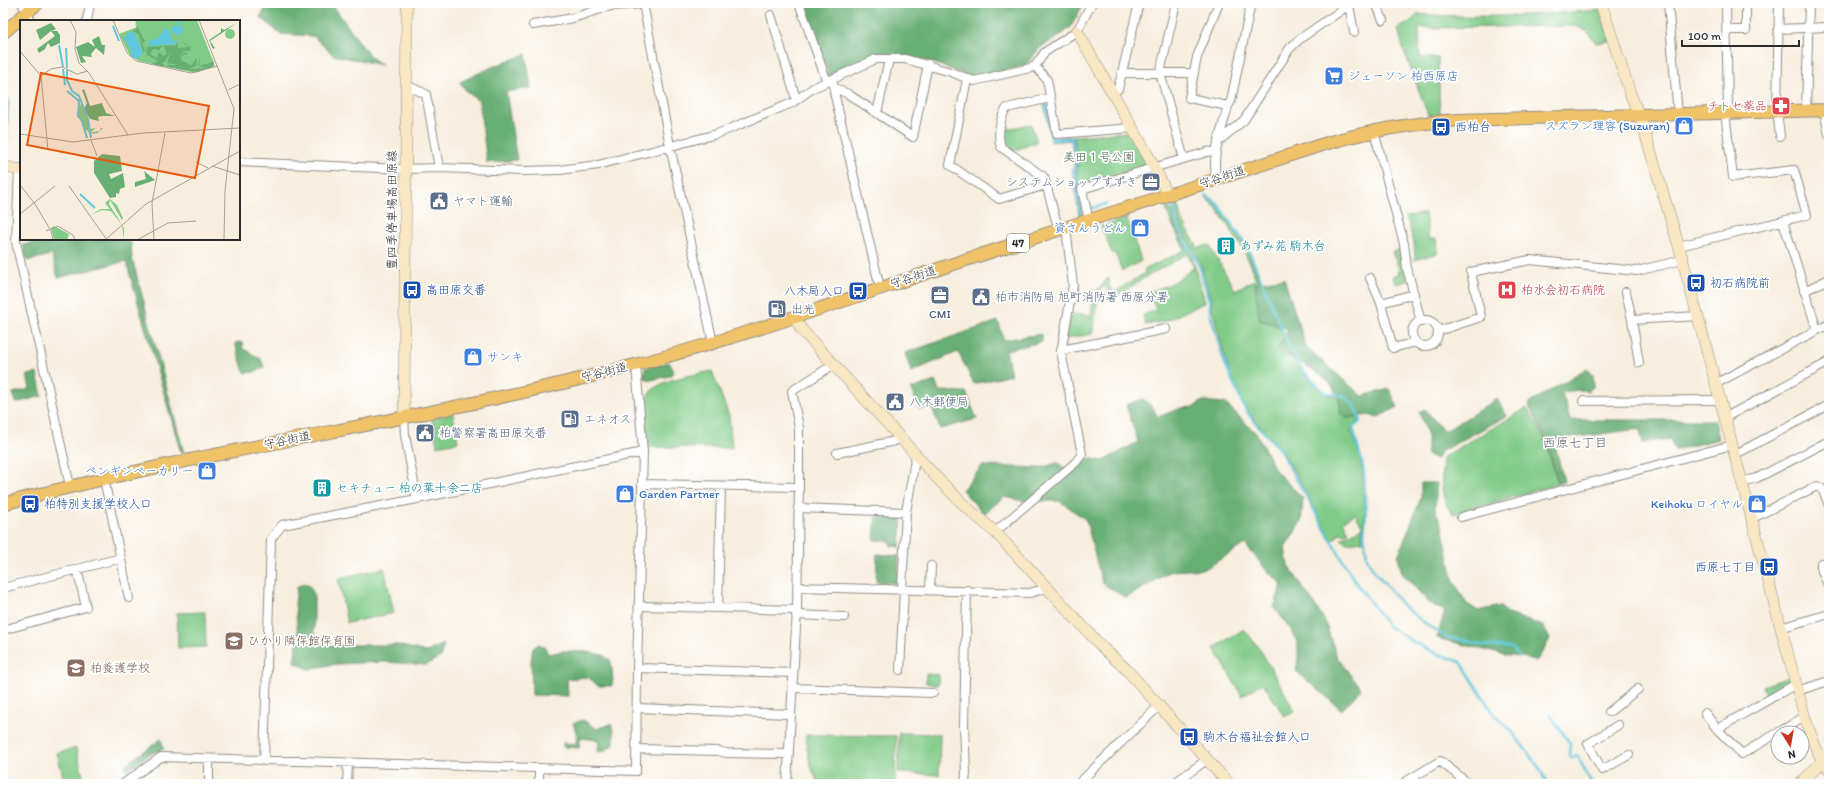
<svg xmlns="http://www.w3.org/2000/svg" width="1832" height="787" font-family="Itim,'Klee One',sans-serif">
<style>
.green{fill:#81cb88;stroke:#567b5a}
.forest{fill:#68af74;stroke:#4a6d50}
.water{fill:#60c7dc;stroke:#467984}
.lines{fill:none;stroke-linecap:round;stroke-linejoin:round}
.stream{stroke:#60c7dc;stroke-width:2.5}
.street-casing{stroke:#918c84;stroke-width:10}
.secondary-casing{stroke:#918c84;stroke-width:12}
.primary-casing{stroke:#918c84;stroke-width:14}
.street{stroke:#fff;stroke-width:8}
.secondary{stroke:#f9e7c3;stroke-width:11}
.primary{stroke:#f0c369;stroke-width:12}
.labels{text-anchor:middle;stroke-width:3.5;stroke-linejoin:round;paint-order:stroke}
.shield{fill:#fff;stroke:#6b6b6b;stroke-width:1}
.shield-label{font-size:11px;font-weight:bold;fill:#2b2b2b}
.shop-label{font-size:12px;fill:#366cbe;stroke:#fff;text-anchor:end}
.health-label{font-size:12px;fill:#be3a42;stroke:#fff;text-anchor:end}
.transit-label{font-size:12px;fill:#164399;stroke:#fff;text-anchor:start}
.park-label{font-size:12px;fill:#49634c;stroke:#fff}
.street-label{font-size:12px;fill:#2b2b2b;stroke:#fff}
.service-label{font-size:12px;fill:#4e5e75;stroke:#fff;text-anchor:start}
.culture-label{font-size:12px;fill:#0d838f;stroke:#fff;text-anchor:start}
.education-label{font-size:12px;fill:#785e54;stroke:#fff;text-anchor:start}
.neighbourhood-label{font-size:13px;fill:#625d6d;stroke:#fff}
.inset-river{fill:none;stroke:#60c7dc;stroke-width:2}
.inset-road{fill:none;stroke:#a5a096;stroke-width:1}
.view{fill:#e8590c;fill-opacity:0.15;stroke:#e8590c;stroke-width:2}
.inset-edge{fill:none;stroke:#2b2b2b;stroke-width:2}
</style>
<rect width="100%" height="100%" fill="#fff"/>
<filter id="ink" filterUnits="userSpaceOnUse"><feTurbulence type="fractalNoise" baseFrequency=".025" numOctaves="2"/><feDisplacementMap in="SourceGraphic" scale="8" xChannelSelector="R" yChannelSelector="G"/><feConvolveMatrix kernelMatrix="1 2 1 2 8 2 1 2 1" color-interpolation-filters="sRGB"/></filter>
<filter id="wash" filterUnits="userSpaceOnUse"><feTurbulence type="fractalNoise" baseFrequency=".012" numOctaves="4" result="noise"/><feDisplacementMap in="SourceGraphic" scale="16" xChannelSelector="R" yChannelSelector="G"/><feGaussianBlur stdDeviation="0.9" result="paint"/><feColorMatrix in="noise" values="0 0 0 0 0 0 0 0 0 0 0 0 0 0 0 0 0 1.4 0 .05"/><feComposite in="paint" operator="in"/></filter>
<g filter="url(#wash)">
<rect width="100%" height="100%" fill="#f7eede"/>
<path class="green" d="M1599 10 1611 41 1596 43 1588 32 1576 26 1419 28 1420 58H1438L1440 115H1428L1403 48 1398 29 1412 20 1418 14C1478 19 1539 15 1599 10Z
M3 99H9L6 162 3 161Z
M1031 124 1037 142 1013 151 1003 144 1002 140 1003 130Z
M1126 132 1130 134 1146 162 1144 167 1078 186 1074 136Z
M1205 197 1216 204 1245 246 1285 340 1304 374 1327 395 1339 396 1358 416V422L1351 430 1360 455 1362 471 1363 494 1365 513 1362 536 1363 541 1346 543 1341 539 1363 527 1355 514 1343 521 1349 532 1345 534 1338 533V536L1332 540C1315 511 1301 480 1282 452 1271 435 1254 423 1244 405 1228 376 1221 341 1212 309V304L1201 265 1179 224 1176 208 1172 203H1178L1181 218 1198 248 1209 245 1235 290 1256 279 1253 273 1254 272 1243 249 1217 209Z
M1165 205 1173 211 1175 226 1192 257 1205 302 1166 321 1145 325 1143 315 1156 310 1149 292C1171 285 1177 281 1194 267L1187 254 1146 277 1113 299 1105 286C1096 292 1097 299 1097 308 1096 316 1094 326 1092 334L1064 339 1072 314 1090 315V320L1094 294 1109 277V286L1115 292 1145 273 1144 270 1185 250 1170 220Z
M1425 213 1429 239H1436L1438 253 1415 260 1414 243 1406 217Z
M1127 218 1141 261 1122 271 1115 253H1112L1101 226Z
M1401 249 1407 281 1396 284 1392 277 1399 273 1398 266 1392 252Z
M712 371 729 416 732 448 649 447C648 432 643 413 647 398 653 379 695 375 712 371Z
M1527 408 1545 440 1558 484 1453 514C1438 499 1442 476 1443 457Z
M453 414 458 442 437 446 432 418Z
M384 568 394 613 347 623 338 578Z
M205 612 206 647 178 648 177 613Z
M1244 629 1260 649 1295 711 1284 716 1263 683 1242 696 1214 648Z
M926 674 939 675 938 685 926 683Z
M1789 677 1790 681 1766 695 1763 686Z
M899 733 940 734 939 775 898 773Z
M806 735 896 736 895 784H820C809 769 807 752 806 735Z
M76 748 85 784H65L57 753Z"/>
<path class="forest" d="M269 3H331L369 55 382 65 333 55 313 36 280 34 260 17Z
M805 3H1084L1071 27 1057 38 1041 47 1025 66 974 78 931 62 905 56H875L829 77Z
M526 54 531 88 506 92 517 160 487 163 479 101 467 92 460 82 492 67Z
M45 239H126L131 243 132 258 184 453H181L126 261 58 278 52 255 27 261 23 245Z
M1284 278 1306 347 1362 396 1389 389 1398 407 1377 418 1369 415 1347 418 1340 413C1344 379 1301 364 1277 350L1288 329 1259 320 1255 283Z
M998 321 1004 340 1041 334 1042 342 1006 350 1011 375 974 384 958 352 911 372 905 353Z
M239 342 244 343 242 348 261 359 264 367 254 372 246 373 243 369 235 343Z
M669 362 674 371 670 376 651 380 644 378 643 373 645 368Z
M1587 368 1593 375 1594 386 1589 391 1580 390 1562 392 1570 420H1715L1719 439 1675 450 1670 439 1643 443 1640 429 1554 440 1564 482H1558L1545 438 1528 404Z
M37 373 42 396 16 403 13 393 30 389 27 375Z
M935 381 939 391 966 392 977 419 940 429 932 408 919 409 911 389Z
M1143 399 1153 408 1158 417 1181 408 1194 407 1202 401 1225 403 1257 434 1275 470 1303 498 1301 522 1285 548 1288 565 1324 619 1337 657 1361 689 1342 710 1296 671C1303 638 1292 632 1274 607L1282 584 1267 571 1245 544 1205 569 1171 571 1126 598 1102 583 1086 520 1060 501H1023L1004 497 984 514 962 490 982 466 1039 468 1057 463 1072 472 1089 458 1103 461 1138 442 1126 405Z
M1497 399 1507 416 1440 452 1437 459 1427 455V433L1419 412 1425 409 1444 432Z
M1421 483H1437L1435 509 1442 526 1453 579 1466 603 1478 611 1500 606 1506 613 1543 626 1550 639 1536 662 1523 657 1508 656 1437 638 1445 611 1430 604 1402 573 1398 556 1421 498Z
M876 517 902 518 900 547 891 546 890 541 874 540Z
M877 554 899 556 898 583 876 582Z
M303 583 309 585 314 594V633L323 645H398L426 652 444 644 441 657 426 665 384 662 337 664 309 669 294 662 298 637 295 604 297 587Z
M539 644 545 647 548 654 564 651 587 652 603 655 611 661 613 679 612 686H598L588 677 567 679 568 696 532 695 531 661 533 648Z
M583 720 597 729 611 724 614 732V745L604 751 598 752 599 740 580 738 579 748 563 747V743L576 744 577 736 573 723Z
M161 739 164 749 154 752 127 770 125 765Z"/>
<path class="water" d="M1044 103 1048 105 1054 137 1074 136 1077 167 1076 171 1083 214H1079L1072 170 1074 167 1071 140 1051 142Z"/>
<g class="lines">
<path class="stream" d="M1206 195 1217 203 1247 246 1286 339 1303 371 1325 393 1340 395 1348 399 1356 408 1360 420 1359 423 1353 427 1364 471 1366 514 1364 535 1367 558 1372 568 1404 607 1431 628 1448 638 1465 640 1480 645 1512 648 1519 657
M1170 204 1174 209 1177 225 1199 266 1210 304V313L1224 361 1243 405 1251 418 1279 449 1354 580 1388 626 1417 644 1438 654 1461 662 1493 713 1511 730 1540 769 1547 784
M1089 209 1106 204
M1550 714 1570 744 1569 753 1571 758 1577 755 1592 784"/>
</g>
</g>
<g filter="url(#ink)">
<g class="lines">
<defs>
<path id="street" d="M22 3 31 21
M643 3 670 146 713 343
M799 3 827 82
M1176 3 1160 73 1184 159
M1219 3 1197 57 1189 98 1228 106
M1376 3 1383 20
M1668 3 1678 114
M1726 3 1728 113
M1779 3 1777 111 1780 136
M1349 5 1354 32
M771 15 796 99
M87 21 90 3
M533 25 573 18 610 6 644 4
M1778 29 1829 27
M1726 30H1746V3
M1035 66 1047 80 1057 134 1132 128
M1122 73H1194
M967 79 950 165 999 199 1046 185
M831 80 835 88 834 92 880 288
M406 85 426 94 439 168
M835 88 848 94 913 137 928 64
M1112 93 1118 89 1139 3
M1050 98 1007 108C1000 116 997 137 1001 147L1044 177 1059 231
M1824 110 1829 135
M1806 111 1809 3
M877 113 889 59
M1374 131 1404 244 1407 268 1421 322
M1219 141 1244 120 1290 48 1301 38 1352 3
M239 162 405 169 439 168 524 171 559 170 598 165 717 134 792 103 813 88 876 59H905L951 72 974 81 1030 68 1035 66 1045 52 1077 31 1092 3
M21 168 19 170 16 242 70 486
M1217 179C1210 157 1223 128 1228 106L1231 101 1251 3
M1089 221 1082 189 1207 152 1216 151
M1783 221 1817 330
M1679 246 1807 215 1794 170 1733 177 1725 113
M1370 278 1381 303
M1804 291 1829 279
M1626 292 1632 320
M1414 294 1381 303 1393 348 1416 342
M1412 333a13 13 0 1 1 26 0a13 13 0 1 1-26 0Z
M1438 331 1481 317 1471 272 1530 260 1637 271 1682 260
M1061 350 1166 329
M1639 363 1632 320 1698 316
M1715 384 1829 324
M1583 401 1719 400
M404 417 405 435 417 499
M1724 418 1829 362
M837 453 895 441 901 437
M1734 455 1829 405
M104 479 129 598
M1741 482 1757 478 1829 441
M643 484 799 487
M798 508 906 512
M1461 517 1732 445
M1751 519 1817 486 1822 489 1829 505
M995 532 1076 462 1082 454 1061 352 1073 285 1066 228
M1821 563V569L1829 587
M797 587 1030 593 1040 590 1044 586
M3 588 121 558
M902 589 906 512 916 454
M930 589 931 566
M639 606 797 610
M718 608 721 487
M796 615 844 617
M1780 628 1829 614
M3 630 86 607 77 569
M637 668 793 673
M900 670 904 589
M793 688 933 693
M1797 691 1829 681
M637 708 791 714
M1609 712 1638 689
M1705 713 1717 729 1742 754 1801 719 1805 718
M1618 725 1588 744 1602 770 1629 755
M1717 729 1796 684
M637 749 718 751 726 753 789 754
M264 761 271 539 282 525 417 499 643 452
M123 784 161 757 636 771 637 668 643 452 636 365
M209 784V759
M347 784 348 763
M539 784V768
M787 784 797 610 799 487V428L792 391 833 365
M965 784 966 773 964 725 967 590
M1078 784 1160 705
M1173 784 1208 759
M1402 784 1440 761 1469 784"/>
<path id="secondary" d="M1601 3 1630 93 1642 123 1680 250 1805 718C1811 736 1817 755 1829 769
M1077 31 1150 159 1168 195
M3 166 19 170
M795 317 801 329 937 478 965 506 995 532 1104 649 1127 670 1229 784
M404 417 407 3
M1800 784 1823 761"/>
<path id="primary" d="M3 33 38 3
M3 504C212 448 427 420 635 365 756 333 872 290 990 252 1101 216 1213 181 1324 144 1368 131 1412 123 1458 120L1829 110"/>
</defs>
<use href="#street" class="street-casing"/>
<use href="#secondary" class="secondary-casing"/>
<use href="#primary" class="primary-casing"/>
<use href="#street" class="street"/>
<use href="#secondary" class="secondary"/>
<use href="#primary" class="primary"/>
</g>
</g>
<defs>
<symbol id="supermarket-square" viewBox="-11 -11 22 22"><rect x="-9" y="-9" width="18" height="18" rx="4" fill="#3f7fe0" stroke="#fff"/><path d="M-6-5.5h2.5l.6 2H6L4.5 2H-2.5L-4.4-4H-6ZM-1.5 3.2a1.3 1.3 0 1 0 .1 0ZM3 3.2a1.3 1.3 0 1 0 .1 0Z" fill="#fff"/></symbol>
<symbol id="pharmacy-square" viewBox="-11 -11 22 22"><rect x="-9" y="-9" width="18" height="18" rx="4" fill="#e0444e" stroke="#fff"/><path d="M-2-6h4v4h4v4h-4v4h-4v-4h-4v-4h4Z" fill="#fff"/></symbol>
<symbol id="shop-square" viewBox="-11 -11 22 22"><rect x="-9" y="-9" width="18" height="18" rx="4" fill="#3f7fe0" stroke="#fff"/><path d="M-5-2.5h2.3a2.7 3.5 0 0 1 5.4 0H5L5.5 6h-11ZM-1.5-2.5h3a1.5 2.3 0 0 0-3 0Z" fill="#fff"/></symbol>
<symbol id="bus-square" viewBox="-11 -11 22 22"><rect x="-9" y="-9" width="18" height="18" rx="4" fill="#1a4fb4" stroke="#fff"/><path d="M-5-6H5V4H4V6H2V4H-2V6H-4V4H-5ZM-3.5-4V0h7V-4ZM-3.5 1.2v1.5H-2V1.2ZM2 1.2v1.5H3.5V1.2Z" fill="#fff"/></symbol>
<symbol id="office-square" viewBox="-11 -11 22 22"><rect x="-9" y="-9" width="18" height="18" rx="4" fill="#5c6f8a" stroke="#fff"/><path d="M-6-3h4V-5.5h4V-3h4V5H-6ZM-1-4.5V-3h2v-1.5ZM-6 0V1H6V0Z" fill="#fff"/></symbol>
<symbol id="civic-square" viewBox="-11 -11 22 22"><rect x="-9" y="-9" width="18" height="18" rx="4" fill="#5c6f8a" stroke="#fff"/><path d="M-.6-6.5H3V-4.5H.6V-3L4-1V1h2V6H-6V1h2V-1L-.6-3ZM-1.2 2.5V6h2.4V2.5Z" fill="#fff"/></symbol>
<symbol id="building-square" viewBox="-11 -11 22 22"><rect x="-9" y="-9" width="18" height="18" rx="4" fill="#0f9aa8" stroke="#fff"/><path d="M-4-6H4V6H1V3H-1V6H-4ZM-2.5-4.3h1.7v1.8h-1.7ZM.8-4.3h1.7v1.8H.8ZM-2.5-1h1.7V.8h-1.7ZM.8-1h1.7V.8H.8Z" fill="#fff"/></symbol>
<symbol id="hospital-square" viewBox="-11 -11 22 22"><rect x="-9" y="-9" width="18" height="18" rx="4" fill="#e0444e" stroke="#fff"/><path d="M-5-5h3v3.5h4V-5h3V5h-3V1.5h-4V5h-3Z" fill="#fff"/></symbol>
<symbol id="fuel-square" viewBox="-11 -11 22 22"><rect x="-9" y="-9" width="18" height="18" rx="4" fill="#5c6f8a" stroke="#fff"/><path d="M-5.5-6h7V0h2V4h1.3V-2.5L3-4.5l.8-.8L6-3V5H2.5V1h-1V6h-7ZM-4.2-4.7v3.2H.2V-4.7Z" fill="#fff"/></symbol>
<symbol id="school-square" viewBox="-11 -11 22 22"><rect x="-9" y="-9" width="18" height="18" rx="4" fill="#8d6e63" stroke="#fff"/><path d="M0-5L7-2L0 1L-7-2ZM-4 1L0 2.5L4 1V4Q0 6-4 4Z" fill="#fff"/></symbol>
</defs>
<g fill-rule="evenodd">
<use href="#supermarket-square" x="1323" y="65" width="22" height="22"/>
<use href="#pharmacy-square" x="1770" y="95" width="22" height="22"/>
<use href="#shop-square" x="1673" y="115" width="22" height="22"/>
<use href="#bus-square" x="1430" y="116" width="22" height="22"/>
<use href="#office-square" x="1140" y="171" width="22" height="22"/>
<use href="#civic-square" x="428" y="190" width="22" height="22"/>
<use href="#shop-square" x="1129" y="217" width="22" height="22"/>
<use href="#building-square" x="1215" y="235" width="22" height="22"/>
<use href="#bus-square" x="1685" y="272" width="22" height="22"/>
<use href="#bus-square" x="401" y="279" width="22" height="22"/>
<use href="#hospital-square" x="1496" y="279" width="22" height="22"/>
<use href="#bus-square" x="847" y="280" width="22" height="22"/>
<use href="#office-square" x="929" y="284" width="22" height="22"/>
<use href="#civic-square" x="970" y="286" width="22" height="22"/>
<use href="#fuel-square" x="766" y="298" width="22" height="22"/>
<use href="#shop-square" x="462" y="346" width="22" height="22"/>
<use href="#civic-square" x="884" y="391" width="22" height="22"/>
<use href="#fuel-square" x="559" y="408" width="22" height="22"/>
<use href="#civic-square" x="414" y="422" width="22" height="22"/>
<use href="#shop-square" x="196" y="460" width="22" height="22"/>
<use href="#building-square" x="311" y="477" width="22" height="22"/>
<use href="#shop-square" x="614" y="483" width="22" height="22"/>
<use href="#bus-square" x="19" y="493" width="22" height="22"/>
<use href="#shop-square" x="1746" y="493" width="22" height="22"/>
<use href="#bus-square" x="1758" y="556" width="22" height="22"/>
<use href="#school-square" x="223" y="630" width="22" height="22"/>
<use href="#school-square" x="65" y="657" width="22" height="22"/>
<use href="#bus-square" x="1178" y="726" width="22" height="22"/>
</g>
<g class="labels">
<rect class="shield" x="1007" y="234" width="22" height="18" rx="3"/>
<g class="shield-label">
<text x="1018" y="247">47</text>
</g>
<g class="shop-label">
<text x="1348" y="80" text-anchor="start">ジェーソン 柏西原店</text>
<text x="1670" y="130">スズラン理容 (Suzuran)</text>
<text x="1126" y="232">資さんうどん</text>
<text x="487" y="361" text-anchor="start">サンキ</text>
<text x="193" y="475">ペンギンベーカリー</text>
<text x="639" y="498" text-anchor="start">Garden Partner</text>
<text x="1743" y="508">Keihoku ロイヤル</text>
</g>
<g class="health-label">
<text x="1767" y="110">チトセ薬品</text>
<text x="1521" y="294" text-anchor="start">柏水会初石病院</text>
</g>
<g class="transit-label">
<text x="1455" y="131">西柏台</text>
<text x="1710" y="287">初石病院前</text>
<text x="426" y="294">高田原交番</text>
<text x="844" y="295" text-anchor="end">八木局入口</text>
<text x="44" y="508">柏特別支援学校入口</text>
<text x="1755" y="571" text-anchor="end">西原七丁目</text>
<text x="1203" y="741">駒木台福祉会館入口</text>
</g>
<g class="park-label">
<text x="1099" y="161">美田１号公園</text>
</g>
<g class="street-label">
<text transform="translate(1222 177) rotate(-18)" y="4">守谷街道</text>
<text transform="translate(392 210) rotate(-90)" y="4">豊四季停車場高田原線</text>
<text transform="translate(913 277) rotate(-18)" y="4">守谷街道</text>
<text transform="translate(604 372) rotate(-14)" y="4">守谷街道</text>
<text transform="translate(287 440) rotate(-12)" y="4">守谷街道</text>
</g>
<g class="service-label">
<text x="1137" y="186" text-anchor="end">システムショップすずき</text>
<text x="453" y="205">ヤマト運輸</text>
<text x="995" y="301">柏市消防局 旭町消防署 西原分署</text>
<text x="791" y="313">出光</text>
<text x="940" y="318" text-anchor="middle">CMI</text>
<text x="909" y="406">八木郵便局</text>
<text x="584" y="423">エネオス</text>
<text x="439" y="437">柏警察署高田原交番</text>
</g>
<g class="culture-label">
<text x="1240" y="250">あずみ苑 駒木台</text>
<text x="336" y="492">セキチュー 柏の葉十余二店</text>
</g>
<g class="education-label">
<text x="248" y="645">ひかり隣保館保育園</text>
<text x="90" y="672">柏養護学校</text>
</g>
<g class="neighbourhood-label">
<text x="1575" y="447">西原七丁目</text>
</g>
</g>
<g transform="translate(20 20)">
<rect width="220" height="220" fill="#f7eede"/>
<path d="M115 0H177L195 46 175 53 119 41 110 36 99 14 117 7ZM205 14a5 5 0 1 1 10 0a5 5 0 1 1-10 0ZM59 84 62 85 68 99 69 113 70 109 76 108 70 113 78 111 79 112 81 108H83L78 113 71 114 72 118 67 110 65 111 67 118 65 113 62 100 58 96ZM90 179 97 185 103 198 102 200 90 180 89 184 104 208V220L102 205 91 191 82 190 71 195 81 189H90L85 183ZM34 206 49 214 47 220H34L31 208Z" fill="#81cb88"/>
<path d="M31 3 36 9 32 11H37L40 15V23L31 27 28 23 25 29 19 33 17 29 35 16 31 11 20 20 16 10ZM115 3 125 21 123 24 118 13 125 31 123 32 118 14 112 11 117 9ZM217 3 190 21 195 28 193 29 189 20 201 12V8L204 10ZM79 16 82 25H85L84 35 76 28 71 34 72 37 62 36 66 42 61 43 56 27 68 22 75 27 72 20ZM158 21V28L169 27 160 21 171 27 170 31H164L160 36V39L162 34 166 32 168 34 163 35 161 40 171 45 170 47 177 38 176 46 169 49 186 48 178 46 180 36 179 46 193 42 192 37 194 43 192 47 178 52 147 47V45H159L147 43 151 31 145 42H142L145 47 131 44 138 41 127 35 124 25 127 31V27L156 25ZM144 26 147 34 143 36 139 32 137 38 130 34 133 29 140 30V28ZM64 69 70 86 82 83 86 93 95 96H82L78 97 79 101 70 99 64 89 67 83 62 70ZM82 134 100 136 102 151 89 154 91 159 103 153 105 167 100 169 99 174 96 173V177L90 178 74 153V141ZM124 151 135 160 115 167V162L126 159Z" fill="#68af74" fill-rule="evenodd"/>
<path d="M160 0 161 4 160 6 165 11 158 15 153 13 151 9 154 5 159 6 157 1ZM148 8 152 21H157V24L128 26 130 20 137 19 145 9ZM114 12 123 32 119 38H112L110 28 104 19 108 13Z" fill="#60c7dc"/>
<path class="inset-river" d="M93 6 99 21M39 25 43 47M46 28 47 48M43 49 45 65M47 50V60L52 71 59 76 68 99 71 118M47 71 59 81 58 96 62 101 67 118M60 174 75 188"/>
<path class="inset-road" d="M50 0 56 12 55 29 59 43 69 53 108 115M93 0 107 33 116 41 171 53 198 46M179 0 214 89 205 171 204 220M0 31 21 56 28 130M21 56 31 49 42 47 57 54 68 51M208 70 220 64M0 114 53 122 123 113 220 108M71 120 77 136M176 142 188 148M192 146 220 155M0 165 15 184 31 211 33 220M49 166 87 220M0 194 35 166M26 211 38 206 53 215 55 220M85 220 126 184 220 131M117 220 148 203 176 201M134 220 132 183 145 113"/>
<path class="view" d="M21 53 189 86 175 158 7 125Z"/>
<rect width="220" height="220" class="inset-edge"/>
</g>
<rect width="1832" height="787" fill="none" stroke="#fff" stroke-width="16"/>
<g transform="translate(1790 745) rotate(169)"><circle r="19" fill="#ffffff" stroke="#aaaaaa"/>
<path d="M0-3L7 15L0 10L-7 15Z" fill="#c8321e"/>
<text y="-6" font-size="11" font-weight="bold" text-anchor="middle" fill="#2b2b2b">N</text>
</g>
<path d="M1682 40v6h117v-6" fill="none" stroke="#2b2b2b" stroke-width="2"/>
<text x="1688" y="40" font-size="12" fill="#2b2b2b" stroke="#ffffff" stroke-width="3" paint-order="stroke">100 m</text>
</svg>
